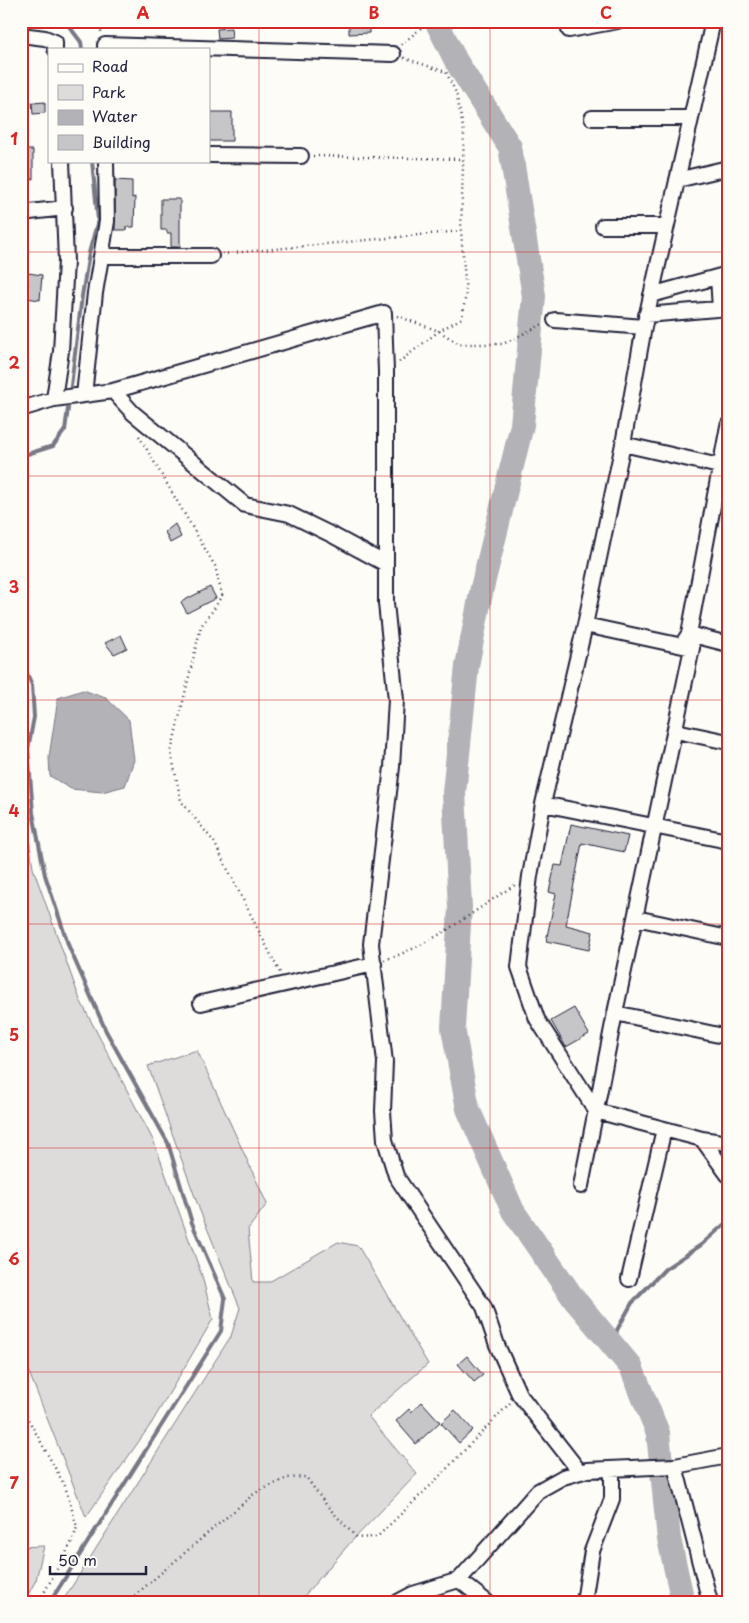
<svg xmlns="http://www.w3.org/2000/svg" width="749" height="1623" font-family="'Playpen Sans',sans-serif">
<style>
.green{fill:#dddcdb;stroke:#807f8b}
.water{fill:#b2b2b7;stroke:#787885}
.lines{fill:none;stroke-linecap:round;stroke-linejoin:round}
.stream{stroke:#787885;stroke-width:4}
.river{stroke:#b2b2b7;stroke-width:24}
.building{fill:#c6c6c8;stroke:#22223b}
.minor-casing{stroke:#22223b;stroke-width:18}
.path{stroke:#22223b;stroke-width:2.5;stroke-dasharray:1 4;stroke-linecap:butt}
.minor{stroke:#fdfcf7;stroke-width:14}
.grid{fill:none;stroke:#d62828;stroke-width:1;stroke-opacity:0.55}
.neatline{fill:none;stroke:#d62828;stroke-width:2}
.grid-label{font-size:16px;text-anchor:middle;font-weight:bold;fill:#d62828}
</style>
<rect width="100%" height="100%" fill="#fdfcf7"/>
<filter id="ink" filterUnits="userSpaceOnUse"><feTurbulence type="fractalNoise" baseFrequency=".02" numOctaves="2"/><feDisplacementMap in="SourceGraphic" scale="10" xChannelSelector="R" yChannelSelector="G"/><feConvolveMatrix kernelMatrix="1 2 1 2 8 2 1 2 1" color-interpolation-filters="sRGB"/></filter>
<g filter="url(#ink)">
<path class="green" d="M21 776 33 868 80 1000 154 1142 202 1276 213 1319 151 1424 86 1517 21 1352Z
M197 1050 267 1204 248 1229 253 1282H269L338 1242 358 1246 428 1364 368 1416 417 1474 350 1543 299 1602H62L231 1336 240 1308 200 1211 148 1066Z
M44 1546 36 1580 24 1602H21V1547Z"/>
<path class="water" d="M83 690 106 698 129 720 134 760 125 786 102 792 71 789 50 776 49 757 58 698Z"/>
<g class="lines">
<path class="stream" d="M65 21 81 42 82 49
M70 394 82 296 89 253 98 220 92 161
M21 456 53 446 65 430 69 401
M21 660 32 685 34 717 28 749 33 813 45 875 69 947 106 1031 168 1143 192 1223 225 1299 221 1331 50 1602
M614 1347 617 1330 632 1303 665 1269 701 1245 728 1221"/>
<path class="river" d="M436 21 456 61 510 147 534 296 522 425 482 588 467 666 454 793 460 907 453 1028 468 1109 513 1211 574 1299 631 1367 658 1433 669 1539 683 1602"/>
</g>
<path class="building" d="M369 23V33L349 34V24Z
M231 28 232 38 218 39 217 29Z
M45 102V113L33 114 32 103Z
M209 112H232V141H209Z
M21 150H33V179H21Z
M115 180 132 181V198L135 197 134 227H126V230H115Z
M161 199H180V247H171V233H167V230H161Z
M21 272 42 275 40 300 26 298 28 283 21 282Z
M175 524 181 537 170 543 165 532Z
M210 587 216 598 187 613 181 602Z
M121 635 127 648 114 654 105 643Z
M571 824 628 836 624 852 582 843 566 925 593 932 589 950 546 941 556 894 549 892 555 865 562 866Z
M574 1008 589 1034 566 1047 551 1021Z
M467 1356 483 1375 474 1382 458 1364Z
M422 1402 440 1422 416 1444 396 1421 409 1409 411 1412Z
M455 1410 473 1430 459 1443 441 1423Z"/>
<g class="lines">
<defs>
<path id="minor" d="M713 21 644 327 623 444 585 625 543 804 530 876 519 967 537 1019 596 1111 702 1139 728 1143
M569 30 618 21
M21 35 45 38 55 42V49
M105 49V45L393 54
M592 118H691
M209 155 301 156
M677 180 728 168
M21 213 65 208
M603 226H666
M101 256H211
M718 277 720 309
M651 295 728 274
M646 315 728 308
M555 320 644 327
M113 391 133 413 245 505 289 514 334 536 386 564
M84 395 95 293 107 221 106 161
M54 399 61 351 66 261 62 161
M21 409 54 399 113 391 384 313 386 372V603L396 700 392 767 371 944 385 1062 383 1111 385 1140 396 1176 484 1307 497 1345 519 1394 580 1472
M623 444 728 468
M585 625 692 648
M685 640 689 634 728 644
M676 731 728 742
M543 804 728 841
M636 918 728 938
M201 1003 374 964
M615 1013 728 1037
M702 1139 728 1175
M581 1186 615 1013 692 648 689 634 728 426
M629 1279 664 1129
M675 1466 710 1602
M459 1580 487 1602
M398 1602 413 1594 459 1580 538 1491 563 1477 587 1470 675 1466 728 1456
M584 1602 592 1551 612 1499V1470"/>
</defs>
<use href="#minor" class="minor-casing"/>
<path class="path" d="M98 21 102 34
M401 45 429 21
M313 156 462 159
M222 254 461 231
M397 316 439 331 459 344H503L543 324
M399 362 439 331 462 318 466 293 461 231 464 132 456 93 446 72 404 58
M139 436 215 566 222 595 214 609 201 626 171 752 181 801 214 842 280 973
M384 960C435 944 471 912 515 885
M21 1401 27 1417 65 1486 77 1527 73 1540 39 1602
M127 1602 255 1493 287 1478 306 1477 327 1506 357 1538 377 1537 431 1485 511 1402"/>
<use href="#minor" class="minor"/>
</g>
</g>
<path class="grid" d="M259 21V1602M490 21V1602M21 252H728M21 476H728M21 700H728M21 924H728M21 1148H728M21 1372H728"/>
<rect width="749" height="1623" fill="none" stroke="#fdfcf7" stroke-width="55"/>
<rect x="48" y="48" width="162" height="115" fill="#fdfcf7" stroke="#a5a5ac"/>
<rect x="58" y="64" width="25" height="8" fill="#fdfcf7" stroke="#a5a5ac"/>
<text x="92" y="72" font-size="15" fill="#22223b">Road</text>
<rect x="58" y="85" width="25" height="15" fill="#dddcdb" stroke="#a5a5ac"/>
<text x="92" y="98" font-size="15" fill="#22223b">Park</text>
<rect x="58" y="110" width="25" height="15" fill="#b2b2b7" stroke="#a5a5ac"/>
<text x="92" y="122" font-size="15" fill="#22223b">Water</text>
<rect x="58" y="135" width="25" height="15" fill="#c6c6c8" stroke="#a5a5ac"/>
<text x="92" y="148" font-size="15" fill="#22223b">Building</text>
<path d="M50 1566v8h96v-8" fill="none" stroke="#22223b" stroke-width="2.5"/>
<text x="58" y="1566" font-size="15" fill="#22223b" stroke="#fdfcf7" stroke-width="4" paint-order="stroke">50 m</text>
<rect x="28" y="28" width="694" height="1568" class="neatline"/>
<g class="grid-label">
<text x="143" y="19">A</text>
<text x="374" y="19">B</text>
<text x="606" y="19">C</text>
<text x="14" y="145">1</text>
<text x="14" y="369">2</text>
<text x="14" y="593">3</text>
<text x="14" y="817">4</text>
<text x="14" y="1041">5</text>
<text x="14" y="1265">6</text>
<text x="14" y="1489">7</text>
</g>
</svg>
